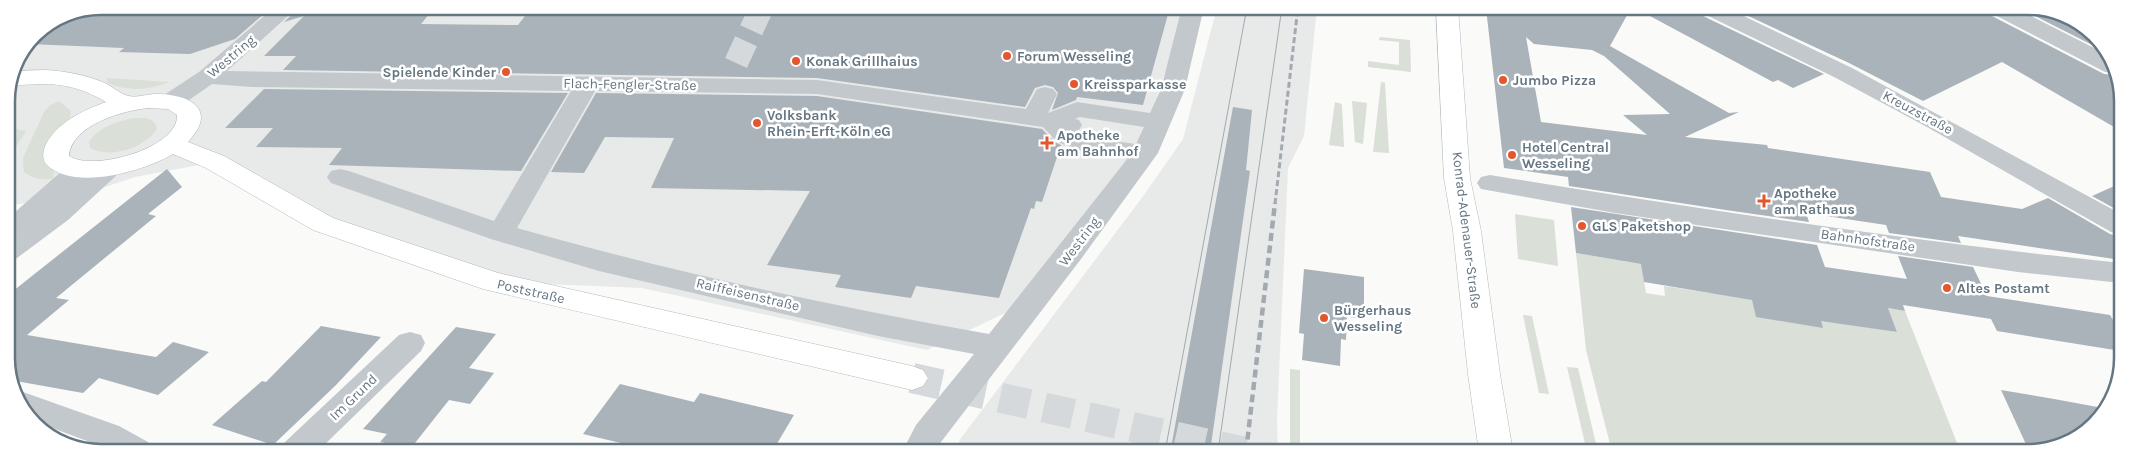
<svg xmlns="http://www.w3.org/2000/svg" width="2129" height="459" font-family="Karla,sans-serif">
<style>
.built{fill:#e8e9e9}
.green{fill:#dadfd7}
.building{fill:#aab3b9;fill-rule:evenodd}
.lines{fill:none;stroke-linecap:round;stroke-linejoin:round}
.street-tunnel{stroke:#d5d9db;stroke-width:24;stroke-dasharray:24 12;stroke-linecap:butt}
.secondary-tunnel{stroke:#d5d9db;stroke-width:30;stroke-dasharray:30 15;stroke-linecap:butt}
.secondary-casing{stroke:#b3babf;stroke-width:1}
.street{fill:#c3c8cc;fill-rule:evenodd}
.secondary{fill:#fff;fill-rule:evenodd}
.tram{stroke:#a2aab0;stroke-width:1}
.rail-far1{stroke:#a2aab0;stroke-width:3;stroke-dasharray:6 3;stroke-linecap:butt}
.rail{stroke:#a2aab0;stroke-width:4.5;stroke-dasharray:8 4.5;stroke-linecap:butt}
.poi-dot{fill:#e4572e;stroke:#fff;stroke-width:2}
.labels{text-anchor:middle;stroke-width:5;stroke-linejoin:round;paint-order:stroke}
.street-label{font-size:14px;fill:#657683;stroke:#fff}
.poi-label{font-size:14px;font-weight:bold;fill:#657683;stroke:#fff;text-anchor:start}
.rim{fill:none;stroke:#657683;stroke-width:2.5}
</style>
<rect width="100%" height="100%" fill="#fafaf8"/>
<path class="built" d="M101 6 1186 7 1141 147 1022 305 927 350 642 288 493 282 326 222 215 162 135 177 66 200 7 205 6 95 34 34 65 13Z
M1217 7H1317L1304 136 1288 168 1277 420 1278 452H954L961 438 1144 195 1183 139Z"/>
<path class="green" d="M1380 37 1410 40 1411 72 1368 67V61L1399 65V42L1379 40Z
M106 78 169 82C149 90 128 92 108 83Z
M1381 82 1385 83 1389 153 1373 152Z
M59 101 71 111 69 122 49 166 54 172 53 178C42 181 33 178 24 172L23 158 44 112 49 106Z
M1352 101 1367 103 1363 144 1355 142Z
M1335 102 1342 104 1344 147 1329 145Z
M133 118C143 118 154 116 157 128 146 148 110 159 90 148L89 142C99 127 116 122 133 118Z
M15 129 26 131 7 161V135Z
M1515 214 1554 220 1558 266 1518 259Z
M1576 253 1652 266 1643 275 1646 293 1665 296 1664 286 1710 293 1706 274 1846 324 1897 332 1888 308 1905 311 1961 453 1612 452 1586 350Z
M1523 315 1532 316 1549 394 1539 393Z
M1567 367 1578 368 1598 452H1587Z
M1290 369 1300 370V452H1290Z"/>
<path class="building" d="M101 6H273L235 39 190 54 119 52 124 48 30 44 34 34 65 13Z
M301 6 435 7 421 24 518 25 532 7 776 8 876 13 879 7H1170L1143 105 1077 97 1076 100 1052 110 1058 93 1053 87 1045 85 1035 88 1025 107 817 78 283 70 296 56H264L304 16 284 22Z
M1486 8H1631L1610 46 1729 113 1739 112 1685 137 1767 145 1768 148 1930 172 1941 197 2022 209 2048 198 2110 234 2121 237V260L1958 236 1961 243 1889 233 1886 225 1806 213 1809 222 1726 210 1569 186 1568 177 1504 168ZM1526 37 1534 44 1592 50 1604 56 1670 114 1623 115 1647 135 1541 122Z
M1635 8H1697L1701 15 1824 74 1793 88 1778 80 1773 82Z
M1731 8H1986L1990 15 2104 74 2117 75 2121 82V131L2002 62 1923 101 1849 63Z
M2019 8H2046L2095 34 2104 51Z
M264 89 568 93 521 171 329 165 342 148 256 147 273 128H225Z
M596 93 817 96 1042 129 1055 142 1061 145 1042 202 1036 201 1034 209 1031 208 999 298 916 286 911 298 835 287 841 275 767 265 810 191 651 188 674 138 605 137 584 173 551 172Z
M1233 107 1252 110 1246 170 1250 171 1210 452 1171 448Z
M167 169 182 187 148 214 156 216 56 298 69 300 27 335 156 357 173 342 209 352 158 395 99 378 83 393 10 380 8 377V295Z
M2121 183V212L2092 196Z
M1571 207 1817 245 1825 267 1907 279 1898 256 1973 267 1987 296 2110 315 2113 320 2121 321V351L1997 331 1991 319 1903 305 1905 311 1888 308 1897 332 1821 321 1823 328 1756 317 1752 300 1644 282 1641 264 1576 253Z
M1304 269 1364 277V319L1347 317 1346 340 1341 339 1340 366 1302 360 1304 334 1299 333Z
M321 326 381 337 336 385 273 445 212 425 262 381 266 382Z
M456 327 496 334 469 368 494 373 470 404 449 400 411 448 380 442 387 434 363 429Z
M620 384 694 402 700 393 794 415 772 452 654 451 583 434Z
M2001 390 2054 399 2103 408 2090 429 2034 453H2030Z"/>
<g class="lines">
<path class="street-tunnel" d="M736 63 761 9"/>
<path class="secondary-tunnel" d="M912 378 1245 452"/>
<defs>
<path id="secondary" d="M1436 7H1458L1470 178 1481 231 1500 374 1513 452H1479L1468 374 1453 231 1444 178Z
M45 70C65 71 86 75 105 83 112 86 121 95 129 96 136 98 148 94 156 94 189 94 219 109 188 142L224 156 333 218 498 273 912 366 923 370 928 378 923 386 912 390 483 289 313 230 206 168 173 154C145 171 73 192 46 164 42 159 43 152 45 146 57 122 82 111 106 102 85 89 63 83 39 84 30 84 20 86 11 84L17 71ZM149 108 168 109 177 115C179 148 93 172 69 156 71 125 124 110 149 108Z"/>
</defs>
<use href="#secondary" class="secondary-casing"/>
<path class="street" d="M276 6H299L227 71 817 80 1026 109 1037 89 1045 87 1053 89 1057 94 1048 113 1077 102 1150 113 1161 89 1182 7H1204L1185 89 1158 153 1081 259 941 442 936 452H902L916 425 974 354 878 336 599 271 491 239 331 183 327 177 331 171 340 169 349 171 494 221 571 91 252 87 212 84 179 107 170 109 161 107 158 102 161 97 199 72ZM595 91 817 94 1043 127 1056 141 1077 150 1128 158 989 334C831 306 672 272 517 228ZM1080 117 1144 127 1136 144 1091 138 1075 131 1079 130 1082 125 1079 120 1075 119Z
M1699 8H1727L1852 68 2121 214V235L2111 232 1927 127 1836 78 1702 13Z
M1988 8H2015L2106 54 2116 73 2105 72 1991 13Z
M109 160 118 162 122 168 118 174 68 220 17 258 7 260V219L70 164 79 162 88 164 92 170 100 162Z
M1490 175C1699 209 1910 241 2121 263V283L2018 272 1615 213 1481 189 1477 183 1481 177Z
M410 332 421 335 425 343 421 351 318 451H280L285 442 399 335Z
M23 392 119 426 148 442 153 451H107L95 444 31 420 17 394Z"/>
<use href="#secondary" class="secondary"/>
<path class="tram" d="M1165 452 1247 7
M1218 452 1282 7"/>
<path class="rail-far1" d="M1275 204 1298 7"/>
<path class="rail" d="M1246 452 1275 203"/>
</g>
<g class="poi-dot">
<circle cx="1007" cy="56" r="5"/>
<circle cx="796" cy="61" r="5"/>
<circle cx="506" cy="72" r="5"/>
<circle cx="1503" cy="80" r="5"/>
<circle cx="1074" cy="84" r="5"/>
<circle cx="757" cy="123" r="5"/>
<path d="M1044.5 135.5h5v5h5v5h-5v5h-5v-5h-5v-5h5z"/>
<circle cx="1512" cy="155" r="5"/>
<path d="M1761.5 193.5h5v5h5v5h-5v5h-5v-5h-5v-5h5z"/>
<circle cx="1582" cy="226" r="5"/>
<circle cx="1947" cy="288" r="5"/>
<circle cx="1324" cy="318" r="5"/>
</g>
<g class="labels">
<g class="street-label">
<text transform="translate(231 56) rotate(-40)" y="5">Westring</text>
<text transform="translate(630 84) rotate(1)" y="5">Flach-Fengler-Straße</text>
<text transform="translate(1918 112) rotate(28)" y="5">Kreuzstraße</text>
<text transform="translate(1467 230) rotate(83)" y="5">Konrad-Adenauer-Straße</text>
<text transform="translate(1868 240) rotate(8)" y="5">Bahnhofstraße</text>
<text transform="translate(1079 241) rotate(-53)" y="5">Westring</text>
<text transform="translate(531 291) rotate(13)" y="5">Poststraße</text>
<text transform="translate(748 294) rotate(13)" y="5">Raiffeisenstraße</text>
<text transform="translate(353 397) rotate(-44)" y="5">Im Grund</text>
</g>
<g class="poi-label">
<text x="1017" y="61">Forum Wesseling</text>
<text x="806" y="66">Konak Grillhaius</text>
<text x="496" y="77" text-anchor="end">Spielende Kinder</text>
<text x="1513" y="85">Jumbo Pizza</text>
<text x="1084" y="89">Kreissparkasse</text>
<text x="767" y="120">Volksbank<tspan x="767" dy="16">Rhein-Erft-Köln eG</tspan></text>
<text x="1057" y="140">Apotheke<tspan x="1057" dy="16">am Bahnhof</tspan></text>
<text x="1522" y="152">Hotel Central<tspan x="1522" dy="16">Wesseling</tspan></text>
<text x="1774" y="198">Apotheke<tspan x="1774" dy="16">am Rathaus</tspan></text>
<text x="1592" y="231">GLS Paketshop</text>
<text x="1957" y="293">Altes Postamt</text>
<text x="1334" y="315">Bürgerhaus<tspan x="1334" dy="16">Wesseling</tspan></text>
</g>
</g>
<path d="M0 0H2129V459H0ZM101 15H2028A86 86 0 0 1 2114 101V358A86 86 0 0 1 2028 444H101A86 86 0 0 1 15 358V101A86 86 0 0 1 101 15Z" fill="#fff" fill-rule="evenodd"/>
<path class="rim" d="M101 15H2028A86 86 0 0 1 2114 101V358A86 86 0 0 1 2028 444H101A86 86 0 0 1 15 358V101A86 86 0 0 1 101 15Z"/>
</svg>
